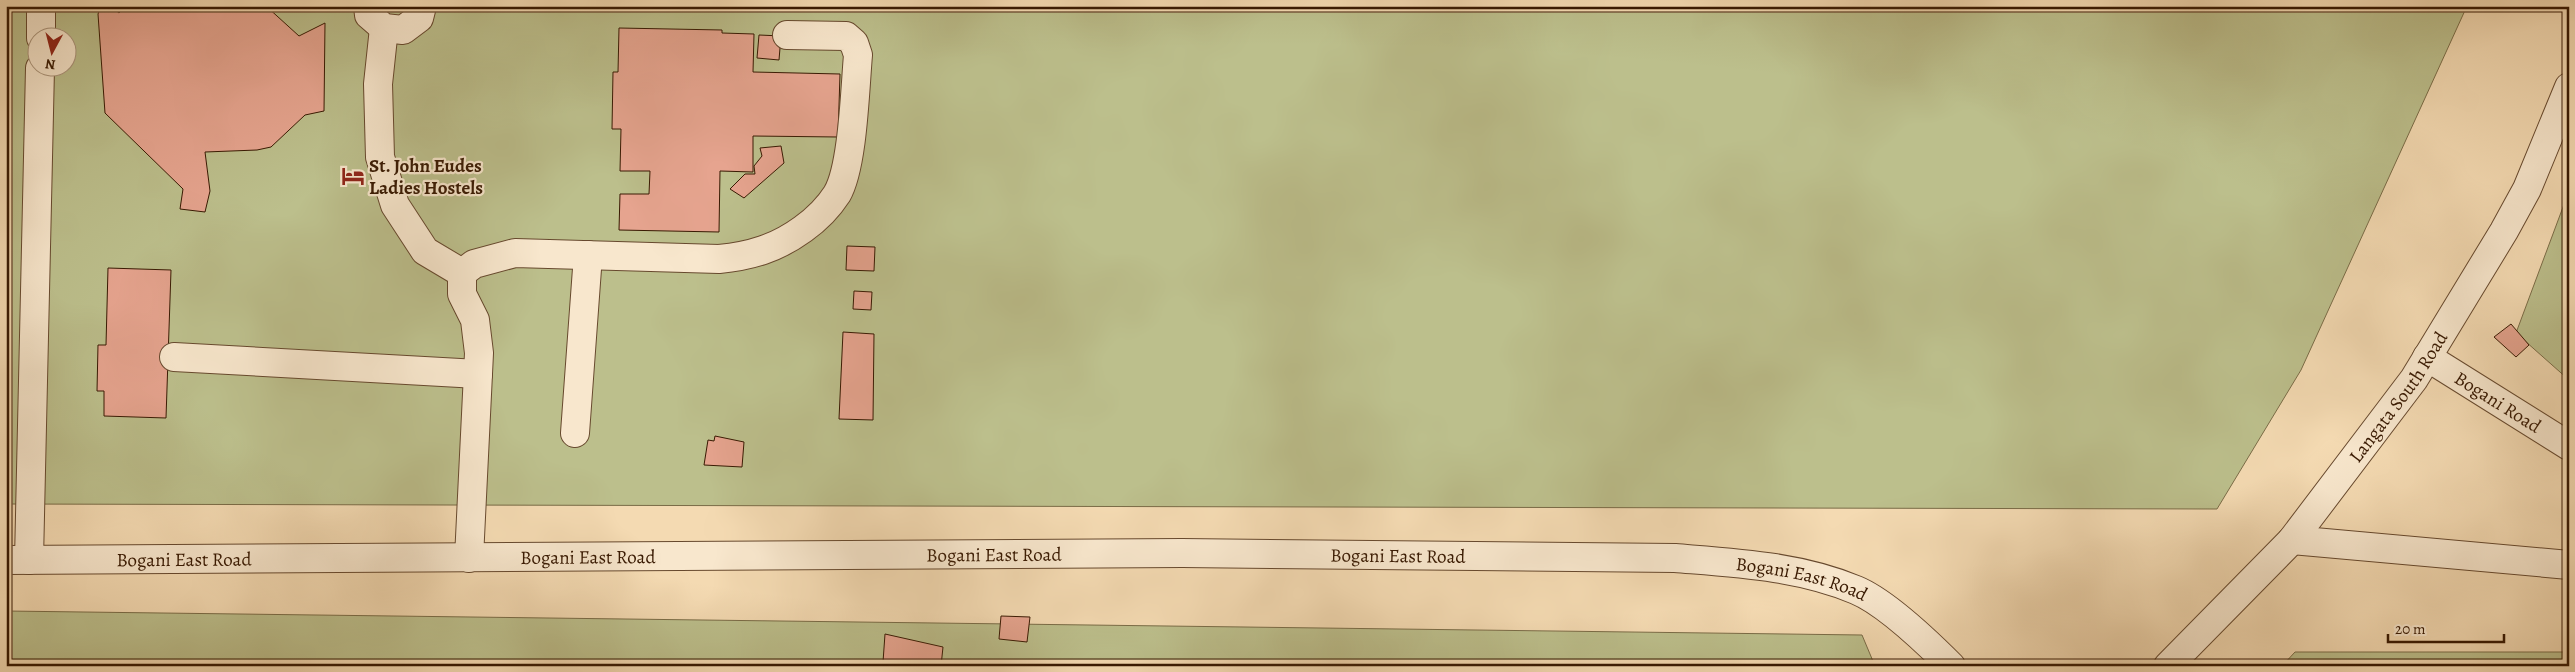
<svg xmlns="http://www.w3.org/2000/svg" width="2575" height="672" font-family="Alegreya,serif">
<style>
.green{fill:#bcbf8c;stroke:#7a6c47;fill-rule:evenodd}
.building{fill:#e6a48f;stroke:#381902}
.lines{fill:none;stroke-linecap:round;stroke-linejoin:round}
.minor-casing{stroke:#67492e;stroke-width:30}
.minor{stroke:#f8e7cd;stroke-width:28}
.labels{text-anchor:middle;stroke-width:4.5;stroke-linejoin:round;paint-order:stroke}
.poi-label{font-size:19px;font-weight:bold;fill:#381902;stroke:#f8e7cd;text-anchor:start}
.street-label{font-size:19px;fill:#381902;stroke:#f8e7cd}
</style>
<rect width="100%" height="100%" fill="#f4dab2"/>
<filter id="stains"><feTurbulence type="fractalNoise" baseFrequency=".004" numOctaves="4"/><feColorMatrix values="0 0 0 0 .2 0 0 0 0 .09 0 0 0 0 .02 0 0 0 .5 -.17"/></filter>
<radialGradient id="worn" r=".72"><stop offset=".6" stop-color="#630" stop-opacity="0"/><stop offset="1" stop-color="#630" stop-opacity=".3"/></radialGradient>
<path class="green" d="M6 6H2467L2301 370 2217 509 6 504ZM38 38H68V68H38Z
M2569 191V380L2516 333Z
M6 611 1862 635 1875 666H6Z
M2295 652H2569V666H2282Z"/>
<path class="building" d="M101 6H111L119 13 126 6H266L299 36 325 23 324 111 305 115 271 147 257 150 205 152 210 191 205 212 180 209 183 189 105 113 98 14Z
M619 28 722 30V33L754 34 753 72 840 74 838 137 753 136V172L720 171 719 232 619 230 620 194H649L650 171H620L621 129H612L613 72H618Z
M759 35 781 36 779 60 757 58Z
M781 146 784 163 744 198 730 189 745 174H755L754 166 762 156 760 148Z
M847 246 875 247 874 271 846 270Z
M108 268 171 270 166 418 104 416V391H97L98 345H106Z
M854 291 872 292 871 310 853 309Z
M2511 324 2529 345 2516 357 2494 337Z
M843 332 874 334 873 420 839 419Z
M715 436 744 442 742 467 704 465 708 440 714 441Z
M1001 616 1030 617 1027 642 999 639Z
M885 634 943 647 941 666H899L883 662Z"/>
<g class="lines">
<defs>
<g id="minor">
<path d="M368 6 369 15 384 28 403 30 419 18 422 6"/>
<path d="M384 28 378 84 380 157 395 205 425 251 462 273V294L475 320 479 353 469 558"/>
<path d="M41 38V6"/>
<path d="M462 273 474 264 515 253 719 259C751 256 777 248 803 229 817 219 828 208 837 194 853 167 855 88 858 55L854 43 846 36 787 35"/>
<path d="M174 357 478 374"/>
<path id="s1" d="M2427 357 2569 446"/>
<path d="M575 433 588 255"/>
<path d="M2292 540 2569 565"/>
<path id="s2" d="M6 560 1182 553 1675 558C1736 563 1799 566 1856 590 1885 602 1928 643 1951 666"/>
<path d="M29 560 40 68"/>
<path id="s3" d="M2168 666 2292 540 2414 379 2504 231 2527 189 2569 87"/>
</g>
</defs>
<use href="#minor" class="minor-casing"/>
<use href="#minor" class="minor"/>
</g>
<defs>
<symbol id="hotel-bare" viewBox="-9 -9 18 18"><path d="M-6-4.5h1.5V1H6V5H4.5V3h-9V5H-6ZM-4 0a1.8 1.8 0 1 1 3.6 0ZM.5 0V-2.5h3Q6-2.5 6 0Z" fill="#8f2418" stroke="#f8e7cd" stroke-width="2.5" paint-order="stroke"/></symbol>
</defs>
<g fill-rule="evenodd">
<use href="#hotel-bare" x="337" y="160" width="32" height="32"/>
</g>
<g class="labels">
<g class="poi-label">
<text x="369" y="172">St. John Eudes<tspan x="369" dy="22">Ladies Hostels</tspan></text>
</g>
<g class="street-label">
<text dy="7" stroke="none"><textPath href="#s3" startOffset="355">Langata South Road</textPath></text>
<text dy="7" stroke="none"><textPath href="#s1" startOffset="84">Bogani Road</textPath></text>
<text dy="7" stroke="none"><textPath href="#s2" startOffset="988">Bogani East Road</textPath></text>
<text dy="7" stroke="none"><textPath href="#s2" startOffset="1392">Bogani East Road</textPath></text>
<text dy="7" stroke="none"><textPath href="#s2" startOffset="582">Bogani East Road</textPath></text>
<text dy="7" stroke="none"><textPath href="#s2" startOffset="178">Bogani East Road</textPath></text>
<text dy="7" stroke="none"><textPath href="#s2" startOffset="1798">Bogani East Road</textPath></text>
</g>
</g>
<rect width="2575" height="672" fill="none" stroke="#f4dab2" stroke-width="25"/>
<rect x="8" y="8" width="2560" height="657" fill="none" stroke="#381902" stroke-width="2.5"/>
<rect x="12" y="12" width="2550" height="647" fill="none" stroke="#381902"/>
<g transform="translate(52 52) rotate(187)"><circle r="24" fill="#f8e7cd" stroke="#ab957c"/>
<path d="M0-4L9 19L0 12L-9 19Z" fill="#8f2418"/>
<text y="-8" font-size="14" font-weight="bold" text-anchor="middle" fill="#381902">N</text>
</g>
<path d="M2388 634v8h116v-8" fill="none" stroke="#381902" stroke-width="2.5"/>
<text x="2395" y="634" font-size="15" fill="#381902" stroke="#f8e7cd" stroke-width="4" paint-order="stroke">20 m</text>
<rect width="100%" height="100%" filter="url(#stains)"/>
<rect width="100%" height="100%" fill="url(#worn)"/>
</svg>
